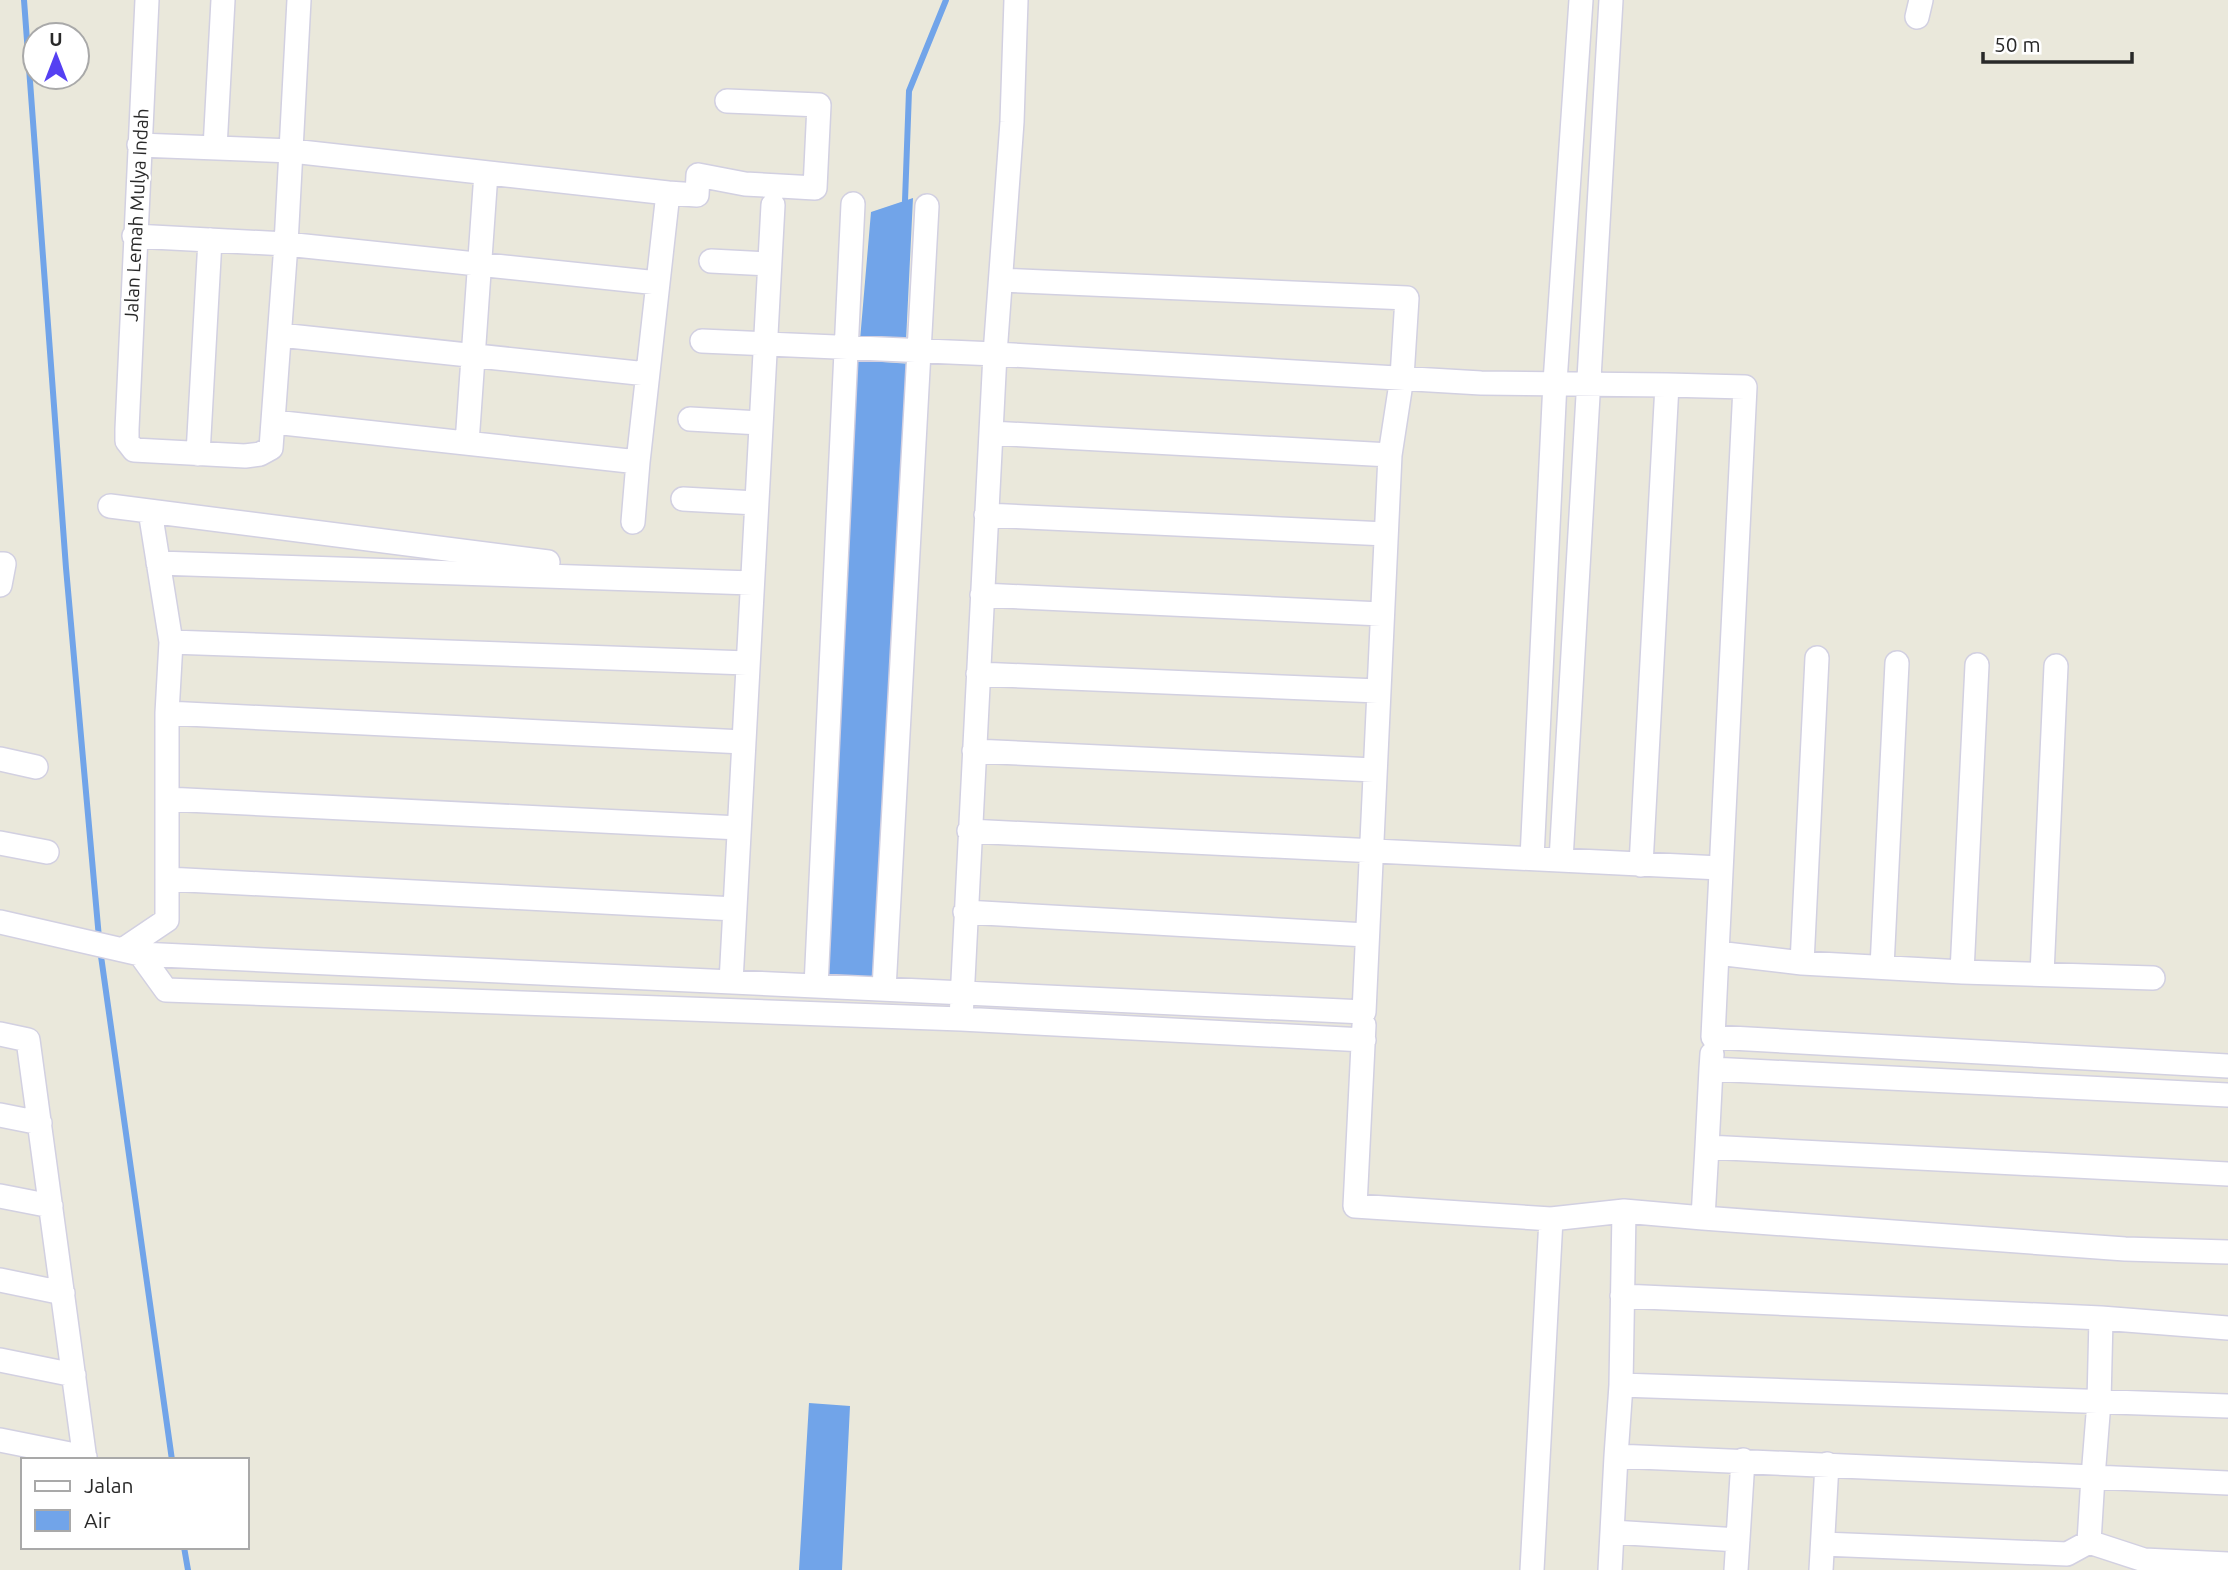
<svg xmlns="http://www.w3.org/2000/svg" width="2228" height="1570" font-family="Ubuntu,sans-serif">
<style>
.water{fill:#71a4e9}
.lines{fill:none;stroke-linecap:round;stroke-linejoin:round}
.stream{stroke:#71a4e9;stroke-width:6}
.minor-casing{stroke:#d2d0e1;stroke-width:26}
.minor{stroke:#fff;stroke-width:23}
.labels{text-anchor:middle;stroke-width:5;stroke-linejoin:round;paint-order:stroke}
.street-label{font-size:19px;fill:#292929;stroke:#fff}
</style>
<rect width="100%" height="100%" fill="#eae8db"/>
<path class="water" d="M913 198 906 341 860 340 871 212Z
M855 360 911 364 877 983 827 980Z
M809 1403 850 1406 842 1570H799Z"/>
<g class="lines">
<path class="stream" d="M24 0 66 568 99 938
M905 201 909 91 946 0
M100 949 172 1460
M184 1547 188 1570"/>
<defs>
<path id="minor" d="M147 0 127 429V441L134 450 245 456 260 454 271 448 286 244 658 283
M1016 0 1012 122 995 354 961 1019 1364 1040
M1917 17 1921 0
M139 145 292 151 668 193 638 462
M215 148 223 0
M668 193 697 195 698 175 745 184 815 188 819 105 727 101
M134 236 286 244 299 0
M711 261 768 264
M280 335 647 374
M702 341 995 354 1481 383 1667 385 1641 865
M1667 385 1745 387 1717 953 1802 963 1962 972 1977 665
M690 419 760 423
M274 422 638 462 633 522
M991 433 1390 455
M467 443 486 173
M198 454 210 240
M683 499 756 503
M110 506 548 562
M986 515 1386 534
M158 563 752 583
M0 564H4L0 585
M982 595 1381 614
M171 642 747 663
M978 674 1378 691
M167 713 743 742
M974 751 1374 770
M0 759 36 767
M167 799 739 828
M969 831 1720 868
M0 843 47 852
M1532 858 1555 382 1581 0
M1561 860 1611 0
M167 879 735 909
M965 912 1366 935
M0 922 140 954 1364 1012 1390 455 1402 377 1407 298 1001 280
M124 949 167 920V713L171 642 150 511
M1717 953 1713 1037 2228 1066
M140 954 166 990 961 1019
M1802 963 1817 658
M1882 967 1897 663
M1962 972 2153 978
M2042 974 2056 666
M731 982 773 205
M816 986 853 204
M884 989 927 206
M1364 1025 1355 1206 1551 1219 1624 1211 1703 1218
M0 1034 28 1040 85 1460
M1712 1054 1711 1069 2228 1095
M1711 1069 1707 1147 2228 1174
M0 1115 40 1123
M1707 1147 1703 1218 2125 1249 2228 1252
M0 1196 51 1206
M1624 1211 1621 1385 1616 1456 2093 1477 2099 1402 2101 1318 2228 1328
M0 1280 63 1293
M1622 1296 2101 1318
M0 1360 74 1375
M1621 1385 2228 1406
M0 1440 85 1457
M1612 1532 1738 1540
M2089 1542 2144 1560 2228 1564
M1823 1544 2067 1554 2089 1542 2093 1477 2228 1483
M1532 1570 1551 1219
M1610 1570 1616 1456
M1736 1570 1743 1460
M1821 1570 1827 1464"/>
</defs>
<use href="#minor" class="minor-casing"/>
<use href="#minor" class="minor"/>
</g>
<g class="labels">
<g class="street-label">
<text transform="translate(136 215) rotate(-87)" y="7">Jalan Lemah Mulya Indah</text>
</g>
</g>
<rect x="21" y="1458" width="228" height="91" fill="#ffffff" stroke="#a9a9a9" stroke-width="2"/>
<rect x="35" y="1481" width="35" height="10" fill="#ffffff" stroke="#a9a9a9" stroke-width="2"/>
<text x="84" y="1493" font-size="21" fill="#292929">Jalan</text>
<rect x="35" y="1510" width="35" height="21" fill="#71a4e9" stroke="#a9a9a9" stroke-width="2"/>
<text x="84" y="1528" font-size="21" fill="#292929">Air</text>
<g transform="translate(56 56)"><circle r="33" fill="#ffffff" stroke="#a9a9a9" stroke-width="2"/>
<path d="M0-5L12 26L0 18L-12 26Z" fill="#5540f2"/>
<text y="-10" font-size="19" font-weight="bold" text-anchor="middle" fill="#292929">U</text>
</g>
<path d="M1983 52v10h149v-10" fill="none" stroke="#292929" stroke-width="3.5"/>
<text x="1994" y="52" font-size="21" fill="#292929" stroke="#ffffff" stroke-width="5" paint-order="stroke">50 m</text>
</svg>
